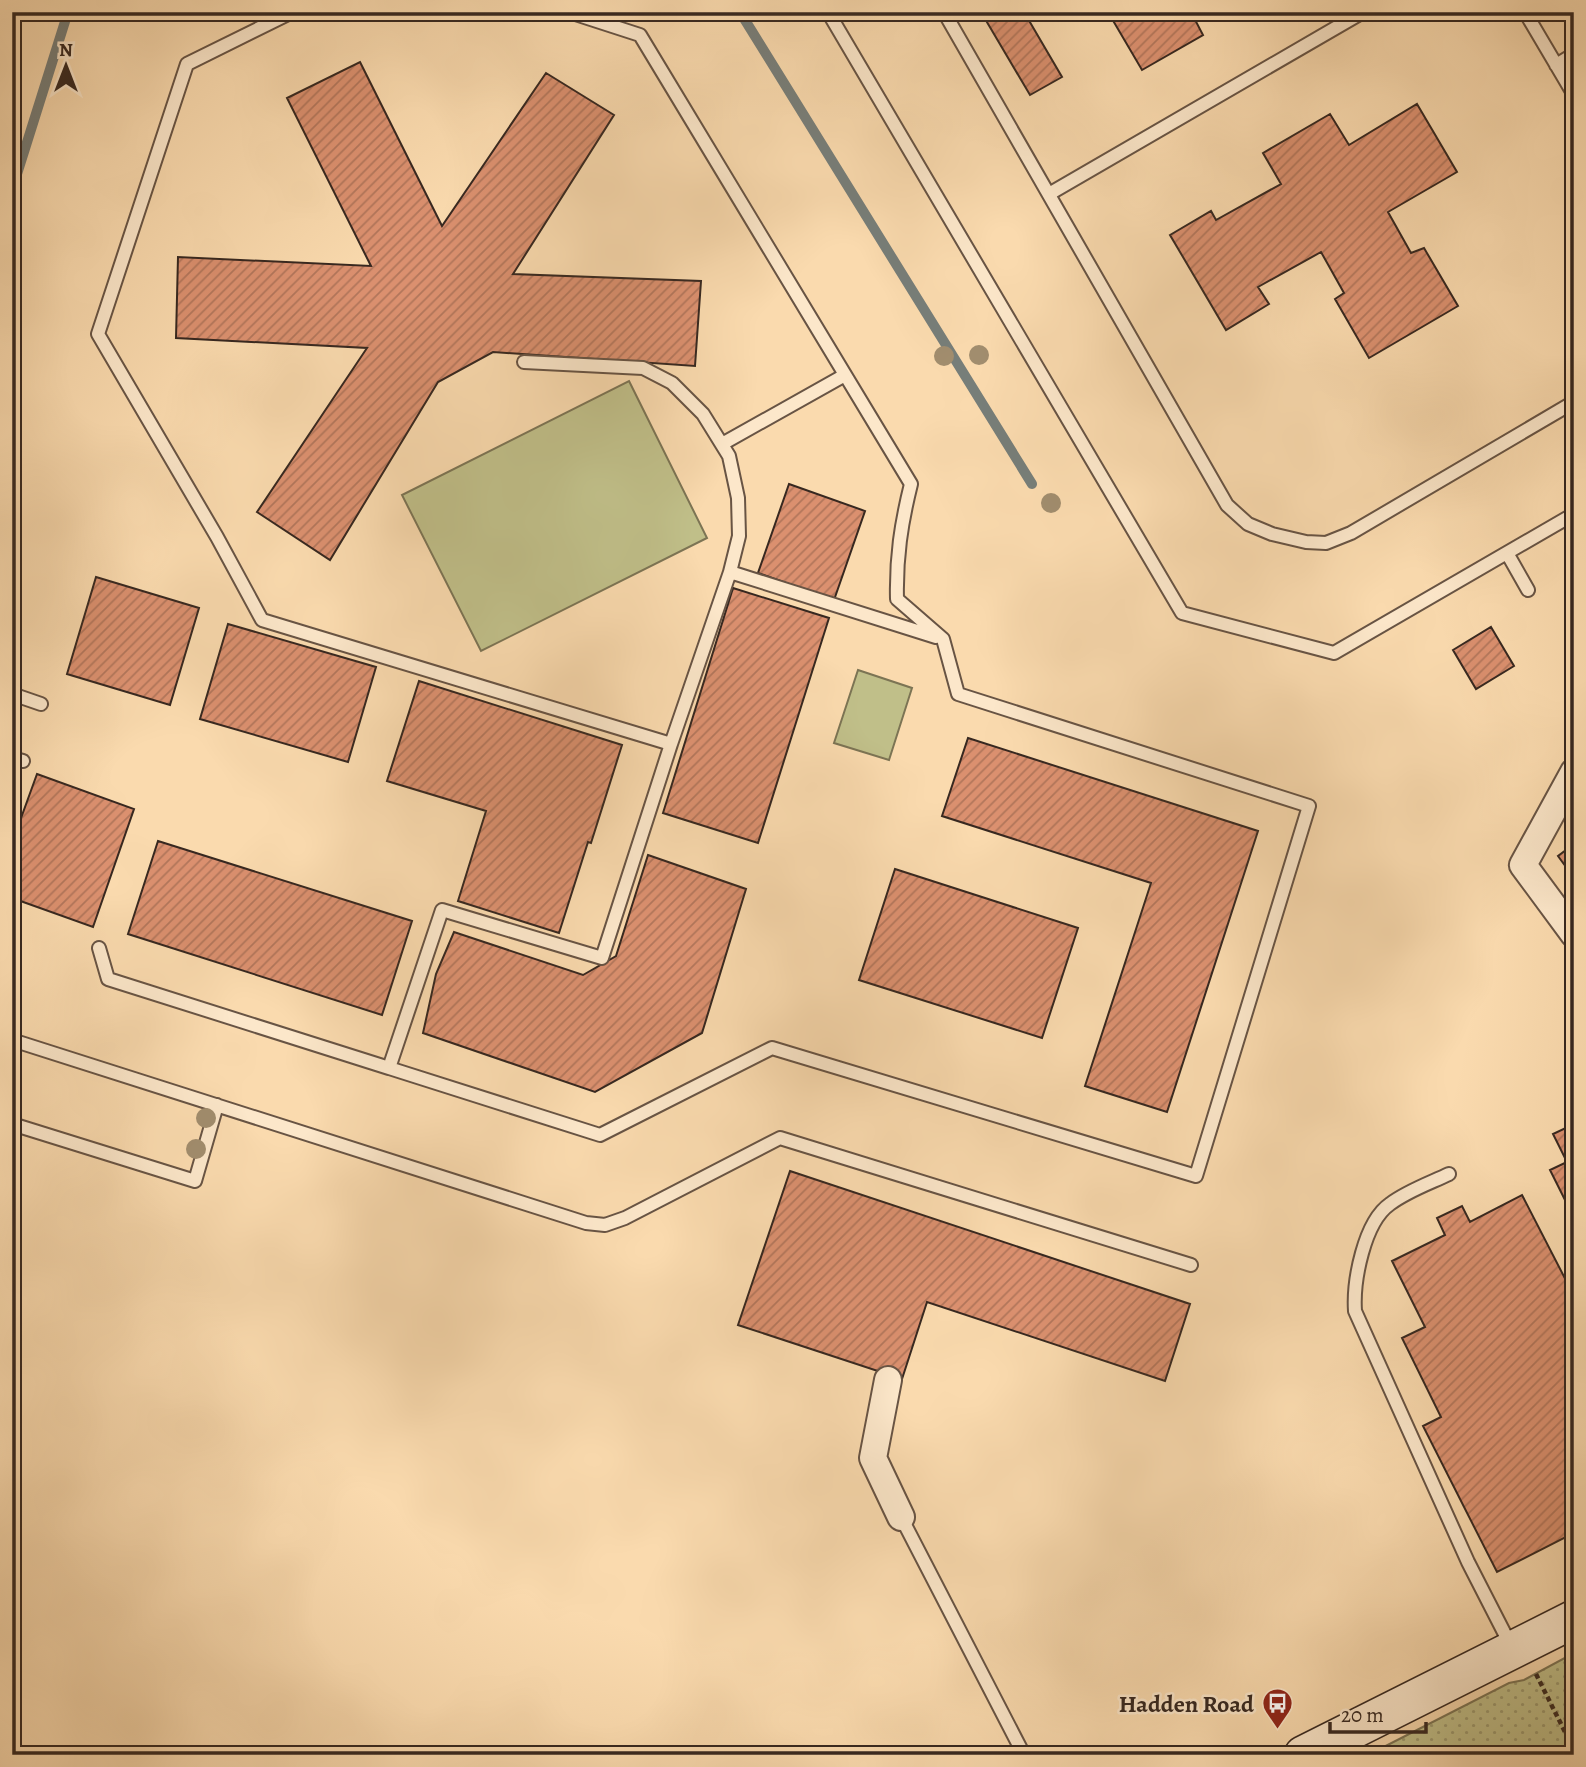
<svg xmlns="http://www.w3.org/2000/svg" width="1586" height="1767" font-family="Alegreya,serif">
<style>
.grass{fill:url(#grass-dots);stroke:#7c7454;stroke-width:2}
.garden{fill:#c0bf89;stroke:#7c7454;stroke-width:2}
.lines{fill:none;stroke-linecap:round;stroke-linejoin:round}
.stream{stroke:#777e79;stroke-width:10}
.building{fill:url(#building-hatch);stroke:#372820;stroke-width:2}
.lane-casing{stroke:#685444;stroke-width:16}
.street-casing{stroke:#685444;stroke-width:30}
.secondary-casing{stroke:#372820;stroke-width:40}
.path{stroke:#372820;stroke-width:4.5;stroke-dasharray:5 3.5;stroke-linecap:butt}
.lane{stroke:#fce7ca;stroke-width:12}
.street{stroke:#fce7ca;stroke-width:26}
.secondary{stroke:#fce7ca;stroke-width:37}
.tree{fill:#a18d6e}
.labels{text-anchor:middle;stroke-width:5;stroke-linejoin:round;paint-order:stroke}
.poi-label{font-size:24px;font-weight:bold;fill:#372820;stroke:#fce7ca;text-anchor:end}
</style>
<defs>
<pattern id="grass-dots" width="8" height="8" patternUnits="userSpaceOnUse" patternTransform="scale(1.75)"><rect width="8" height="8" fill="#c0bf89"/><path d="M2 2h.1M6 6h.1" fill="none" stroke="#9d9b70" stroke-width="1.8" stroke-linecap="round"/></pattern>
<pattern id="building-hatch" width="6" height="6" patternUnits="userSpaceOnUse" patternTransform="scale(1.75)"><rect width="6" height="6" fill="#db906f"/><path d="M-1 1l2-2M0 6l6-6M5 7l2-2" fill="none" stroke="#b2765b"/></pattern>
</defs>
<rect width="100%" height="100%" fill="#fadaae"/>
<filter id="stains"><feTurbulence type="fractalNoise" baseFrequency=".00286" numOctaves="4"/><feColorMatrix values="0 0 0 0 .2 0 0 0 0 .09 0 0 0 0 .02 0 0 0 .5 -.17"/></filter>
<radialGradient id="worn" r=".72"><stop offset=".6" stop-color="#630" stop-opacity="0"/><stop offset="1" stop-color="#630" stop-opacity=".3"/></radialGradient>
<path class="grass" d="M1574 1653V1755H1368L1509 1683 1524 1680Z"/>
<path class="garden" d="M629 381 707 538 481 651 402 495Z
M858 670 912 688 889 760 834 743Z"/>
<g class="lines">
<path class="stream" d="M740 12 1032 484
M12 190 68 12"/>
</g>
<path class="building" d="M981 12H1024L1062 77 1030 95Z
M1108 12H1191L1203 35 1142 70Z
M360 62 442 226 546 73 614 115 513 274 701 281 695 366 493 352 438 382 330 560 257 512 367 348 176 338 178 257 371 266 287 98Z
M1417 104 1457 172 1388 212 1411 253 1424 248 1458 306 1369 358 1335 299 1344 293 1321 252 1258 287 1269 304 1226 330 1170 235 1211 211 1216 220 1281 184 1263 153 1330 114 1349 145Z
M789 484 865 511 834 600 758 573Z
M96 577 199 608 170 705 67 674Z
M733 588 829 618 758 843 663 813Z
M228 624 376 667 348 762 200 719Z
M1491 627 1514 666 1476 689 1453 650Z
M419 681 622 745 591 843 588 842 559 933 458 901 486 811 387 781Z
M968 738 1258 831 1167 1112 1085 1086 1151 883 942 816Z
M37 774 134 809 93 927 12 898V843Z
M158 841 412 921 382 1015 128 934Z
M1574 844V878L1558 856Z
M648 855 746 889 702 1033 595 1092 423 1033 436 974 454 932 583 975 616 956Z
M895 869 1078 928 1042 1038 859 980Z
M1574 1124V1218L1550 1170 1567 1162 1553 1134Z
M790 1171 1190 1304 1165 1381 927 1302 902 1379 738 1325Z
M1522 1195 1574 1296V1533L1497 1572 1423 1426 1441 1417 1402 1338 1425 1327 1392 1261 1445 1235 1437 1218 1462 1206 1470 1222Z"/>
<g class="lines">
<defs>
<path id="lane" d="M828 12 1182 613 1334 653 1574 514
M944 12 1227 505 1248 524 1272 534 1306 542 1326 543 1351 533 1574 402
M1525 12 1574 95
M1556 65 1574 54
M1049 194 1363 12
M524 362 643 368 672 383 703 414 729 456 738 498 739 536 730 572 936 637
M722 444 845 375
M1507 553 1528 590
M12 694 41 704
M671 744 730 572
M12 758 23 761
M99 948 108 979 389 1068 442 910 602 958 671 744 262 620 217 537 98 334 187 64 292 12
M12 1040 586 1223 605 1225 625 1218 780 1138 1191 1265
M389 1068 600 1135 772 1048 1196 1176 1309 806 958 694 943 639 897 599C896 558 901 524 911 484L640 35 569 12
M12 1124 195 1181 217 1105
M1449 1174C1430 1183 1407 1191 1390 1204 1364 1222 1353 1281 1355 1311L1468 1562 1511 1646
M901 1517 1024 1755"/>
<path id="street" d="M1574 772 1523 865 1574 934
M888 1380 873 1458 901 1517"/>
<path id="secondary" d="M1303 1755 1574 1619"/>
</defs>
<use href="#lane" class="lane-casing"/>
<use href="#street" class="street-casing"/>
<use href="#secondary" class="secondary-casing"/>
<path class="path" d="M1536 1674 1574 1750"/>
<use href="#lane" class="lane"/>
<use href="#street" class="street"/>
<use href="#secondary" class="secondary"/>
</g>
<g class="tree">
<circle cx="979" cy="355" r="10"/>
<circle cx="944" cy="356" r="10"/>
<circle cx="1051" cy="503" r="10"/>
<circle cx="206" cy="1118" r="10"/>
<circle cx="196" cy="1149" r="10"/>
</g>
<defs>
<symbol id="bus-pin" viewBox="-11 -11 22 30"><path d="M0 17L-7.5 6A9.5 9.5 0 1 1 7.5 6Z" fill="#8f2418" stroke="#fce7ca"/><path d="M-5-6H5V4H4V6H2V4H-2V6H-4V4H-5ZM-3.5-4V0h7V-4ZM-3.5 1.2v1.5H-2V1.2ZM2 1.2v1.5H3.5V1.2Z" fill="#fff"/></symbol>
</defs>
<g fill-rule="evenodd">
<use href="#bus-pin" x="1260" y="1686" width="35" height="47"/>
</g>
<g class="labels">
<g class="poi-label">
<text x="1254" y="1712">Hadden Road</text>
</g>
</g>
<rect width="1586" height="1767" fill="none" stroke="#fadaae" stroke-width="42"/>
<rect x="14" y="14" width="1558" height="1739" fill="none" stroke="#372820" stroke-width="3.5"/>
<rect x="21" y="21" width="1544" height="1725" fill="none" stroke="#372820" stroke-width="2"/>
<g transform="translate(66 66)" stroke="#fce7ca" stroke-width="5" paint-order="stroke">
<path d="M0-5L12 26L0 18L-12 26Z" fill="#372820"/>
<text y="-10" font-size="19" font-weight="bold" text-anchor="middle" fill="#372820">N</text>
</g>
<path d="M1330 1722v10h96v-10" fill="none" stroke="#372820" stroke-width="3.5"/>
<text x="1341" y="1722" font-size="21" fill="#372820" stroke="#fce7ca" stroke-width="5" paint-order="stroke">20 m</text>
<rect width="100%" height="100%" filter="url(#stains)"/>
<rect width="100%" height="100%" fill="url(#worn)"/>
</svg>
